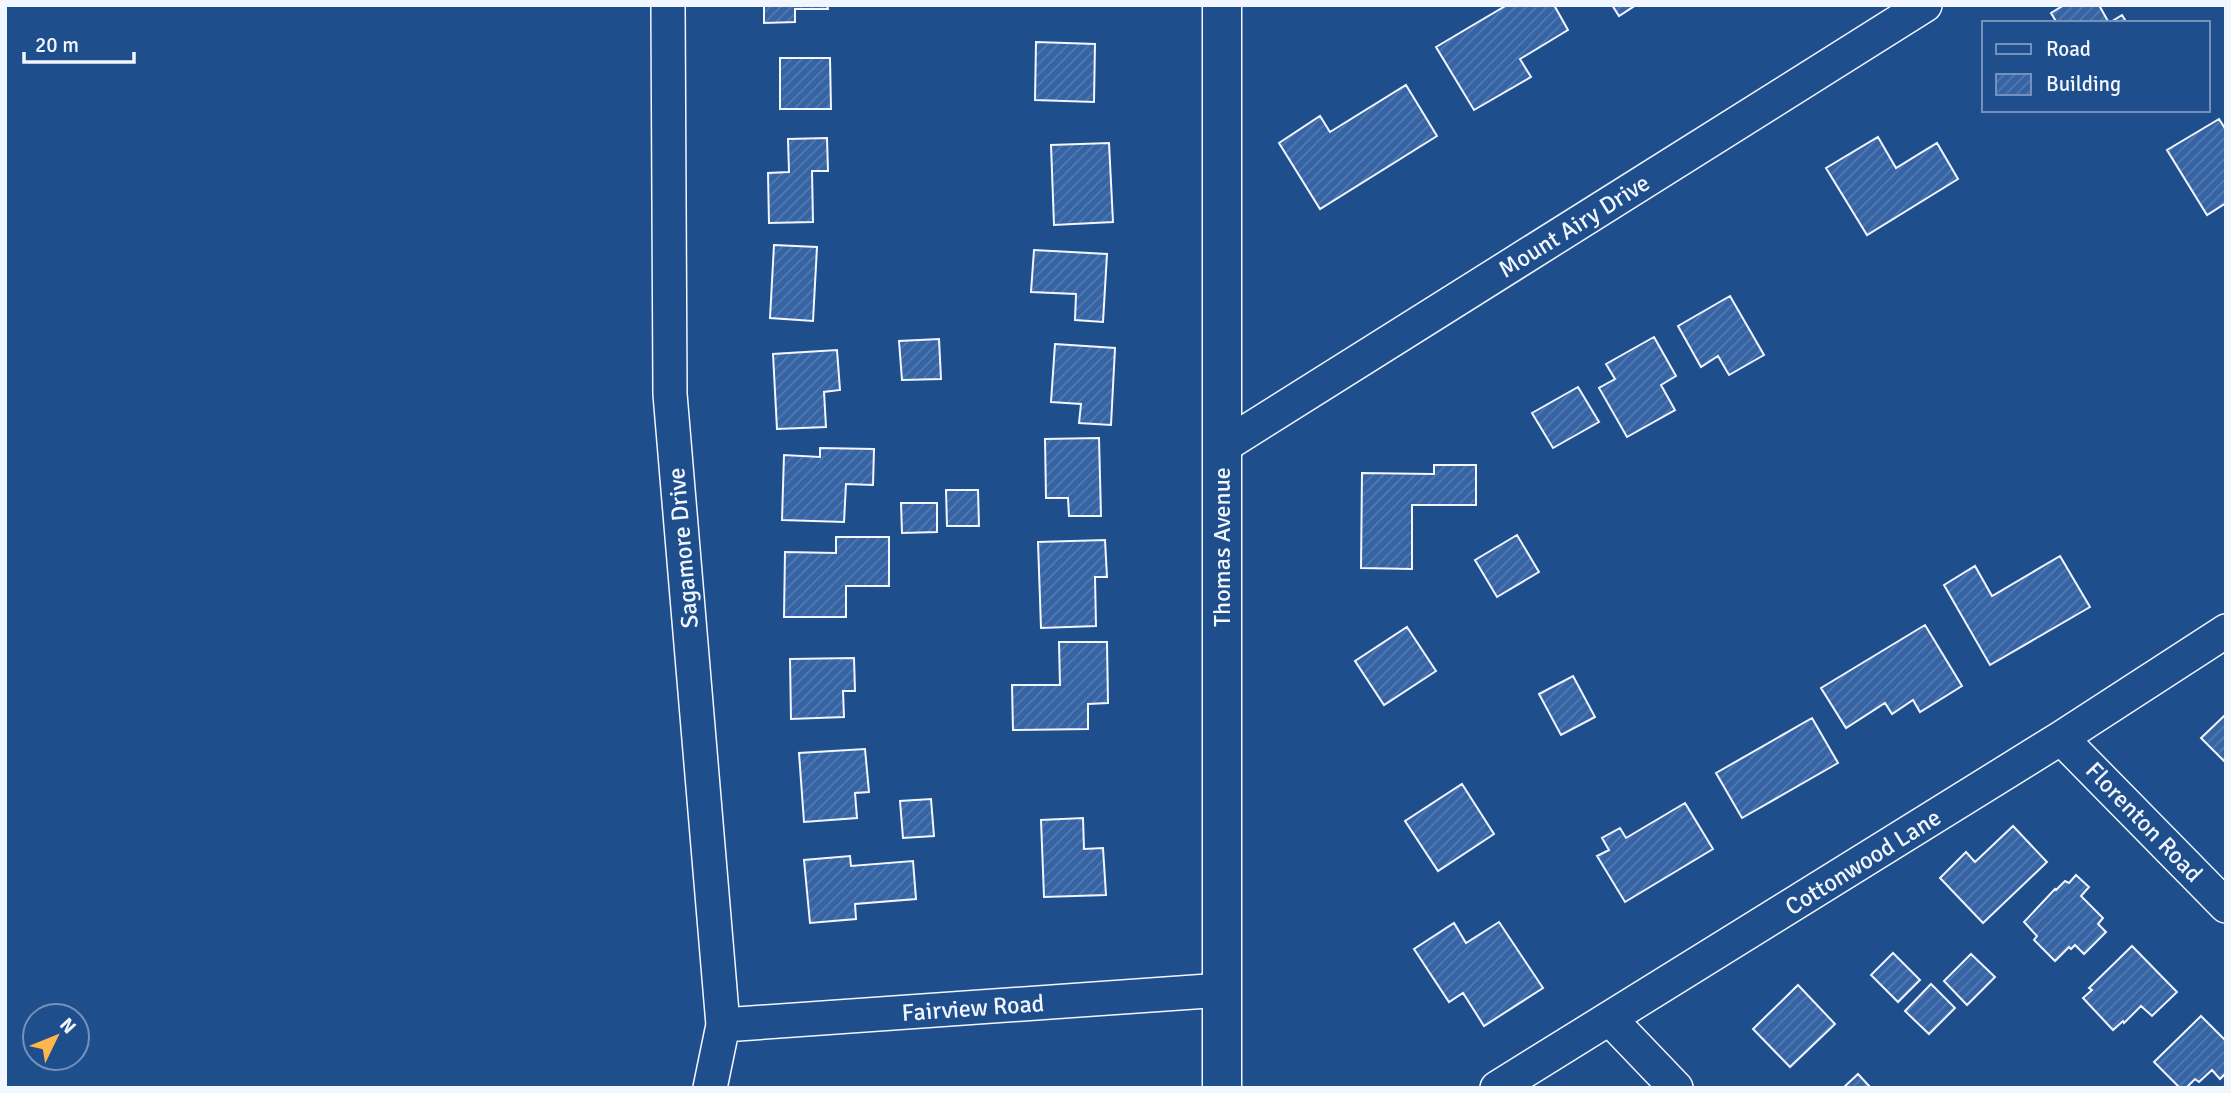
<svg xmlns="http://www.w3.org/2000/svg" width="2231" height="1093" font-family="Signika,sans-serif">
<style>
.building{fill:url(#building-hatch);stroke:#f2f6ff;stroke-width:2}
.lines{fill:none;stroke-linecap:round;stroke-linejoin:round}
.street-casing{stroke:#f2f6ff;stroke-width:36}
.secondary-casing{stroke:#f2f6ff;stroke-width:41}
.street{stroke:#1f4e8c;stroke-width:33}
.secondary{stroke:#1f4e8c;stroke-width:38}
.labels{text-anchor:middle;stroke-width:5;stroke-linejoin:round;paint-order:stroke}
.street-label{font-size:24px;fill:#f2f6ff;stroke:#1f4e8c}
</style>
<defs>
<pattern id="building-hatch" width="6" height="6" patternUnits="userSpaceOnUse" patternTransform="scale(1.75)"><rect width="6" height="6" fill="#3563a3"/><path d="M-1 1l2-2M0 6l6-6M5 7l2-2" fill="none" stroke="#537ab1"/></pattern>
</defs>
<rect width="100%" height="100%" fill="#1f4e8c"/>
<path class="building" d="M764 5H827L828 9H795V22L764 23Z
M1507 5H1554L1568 30 1520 59 1531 77 1474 110 1436 47Z
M1612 5H1636L1619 16Z
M2064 5H2099L2109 23 2122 15 2127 23H2057L2051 13Z
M1036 42 1095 44 1094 102 1035 100Z
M780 58H830L831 109H780Z
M1406 85 1437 136 1320 209 1279 143 1320 116 1330 132Z
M2219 119 2226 130V203L2207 215 2167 150Z
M1878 137 1896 168 1937 143 1958 179 1867 235 1826 168Z
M827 138 828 171H812L813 222 769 223 768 173 789 172 788 139Z
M1109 143 1113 222 1054 225 1051 145Z
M774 245 817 247 813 321 770 318Z
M1034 250 1107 254 1103 322 1075 320 1076 294 1031 292Z
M1730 296 1764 355 1729 375 1718 356 1701 367 1678 326Z
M1654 337 1676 376 1661 385 1675 410 1627 437 1599 388 1615 379 1606 364Z
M939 339 941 379 902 380 899 341Z
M1055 344 1115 348 1111 425 1079 423 1081 404 1051 402Z
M837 350 840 390 824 392 826 427 777 429 773 354Z
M1578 387 1599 422 1553 448 1532 413Z
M1099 438 1101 516H1069L1068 498H1046L1045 439Z
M820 448 874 449 873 485 846 484 844 522 782 520 784 455 820 457Z
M1434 465H1476V505H1412V569L1361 568 1362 473 1434 474Z
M946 490H978L979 526H947Z
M901 503H937V532L902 533Z
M1517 535 1539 572 1497 597 1475 560Z
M836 537H889V586H846V617H784L785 552 836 553Z
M1105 540 1107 577H1095L1096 626 1041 628 1038 542Z
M2060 556 2090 607 1990 665 1944 585 1975 566 1992 596Z
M1925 625 1962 686 1920 712 1913 700 1892 714 1885 703 1846 728 1821 688Z
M1407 627 1436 671 1384 705 1355 661Z
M1059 642H1107L1108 703 1088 704V729L1013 730 1012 685H1060Z
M854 658 855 691H843L844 717 791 719 790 659Z
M1573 676 1595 717 1561 735 1539 694Z
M2226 714V763L2201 738Z
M1812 718 1838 763 1742 818 1716 773Z
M865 749 869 792 855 793 857 818 804 822 799 753Z
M1462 784 1494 834 1438 871 1405 821Z
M931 799 934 836 903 838 900 801Z
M1685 803 1713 849 1625 902 1597 856 1609 850 1602 838 1620 828 1626 838Z
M1083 818 1084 849 1103 848 1106 895 1044 897 1041 820Z
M2013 826 2047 862 1983 923 1940 878 1966 852 1975 862Z
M850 856 851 866 913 861 916 899 855 904 856 919 810 923 804 860Z
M2076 875 2089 887 2081 896 2103 918 2098 924 2106 932 2084 954 2075 945 2071 949 2069 947 2055 961 2034 940 2037 936 2024 922 2055 889 2056 890 2065 881 2069 883Z
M1499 922 1543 988 1484 1026 1463 993 1449 1002 1414 949 1454 923 1466 943Z
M2132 946 2177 992 2152 1016 2141 1006 2124 1023 2123 1021 2113 1030 2083 998 2092 990 2089 988Z
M1893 953 1920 980 1898 1002 1871 975Z
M1971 954 1995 977 1967 1005 1944 981Z
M1931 984 1955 1008 1929 1034 1905 1011Z
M1798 985 1835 1024 1790 1067 1753 1029Z
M2201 1016 2226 1041V1073L2220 1079 2212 1070 2199 1082 2195 1079 2186 1088H2180L2154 1062Z
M1858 1074 1871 1088H1843Z"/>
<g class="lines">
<defs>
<path id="street" d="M668 5 670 394 723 1025 710 1088
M1222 447 1925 5
M2061 738 2226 906
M1610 1019 1676 1088
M723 1025 1222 990
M1497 1088 2061 738 2226 631"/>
<path id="secondary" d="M1222 1088V5"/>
</defs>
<use href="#street" class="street-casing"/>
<use href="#secondary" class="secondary-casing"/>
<use href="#street" class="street"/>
<use href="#secondary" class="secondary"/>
</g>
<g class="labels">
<g class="street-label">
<text transform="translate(1574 226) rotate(-32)" y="8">Mount Airy Drive</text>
<text transform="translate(1222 547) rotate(-90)" y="8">Thomas Avenue</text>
<text transform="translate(683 548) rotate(-95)" y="8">Sagamore Drive</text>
<text transform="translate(2144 822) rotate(46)" y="8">Florenton Road</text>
<text transform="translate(1863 862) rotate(-32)" y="8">Cottonwood Lane</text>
<text transform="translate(973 1008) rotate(-4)" y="8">Fairview Road</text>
</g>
</g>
<rect width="2231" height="1093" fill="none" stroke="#f2f6ff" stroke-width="14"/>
<rect x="1982" y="21" width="228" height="91" fill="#1f4e8c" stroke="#7391ba" stroke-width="2"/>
<rect x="1996" y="44" width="35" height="10" fill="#1f4e8c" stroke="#7391ba" stroke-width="2"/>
<text x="2046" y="56" font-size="21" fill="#f2f6ff">Road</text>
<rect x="1996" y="74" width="35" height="21" fill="url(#building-hatch)" stroke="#7391ba" stroke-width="2"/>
<text x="2046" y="91" font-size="21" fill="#f2f6ff">Building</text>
<g transform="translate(56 1037) rotate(47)"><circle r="33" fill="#1f4e8c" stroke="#7391ba" stroke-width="2"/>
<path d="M0-5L12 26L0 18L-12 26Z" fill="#ffb74d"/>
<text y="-10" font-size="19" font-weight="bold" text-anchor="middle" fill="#f2f6ff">N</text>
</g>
<path d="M24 52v10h110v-10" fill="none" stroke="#f2f6ff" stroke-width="3.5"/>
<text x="35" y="52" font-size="21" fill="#f2f6ff" stroke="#1f4e8c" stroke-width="5" paint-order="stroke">20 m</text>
</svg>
